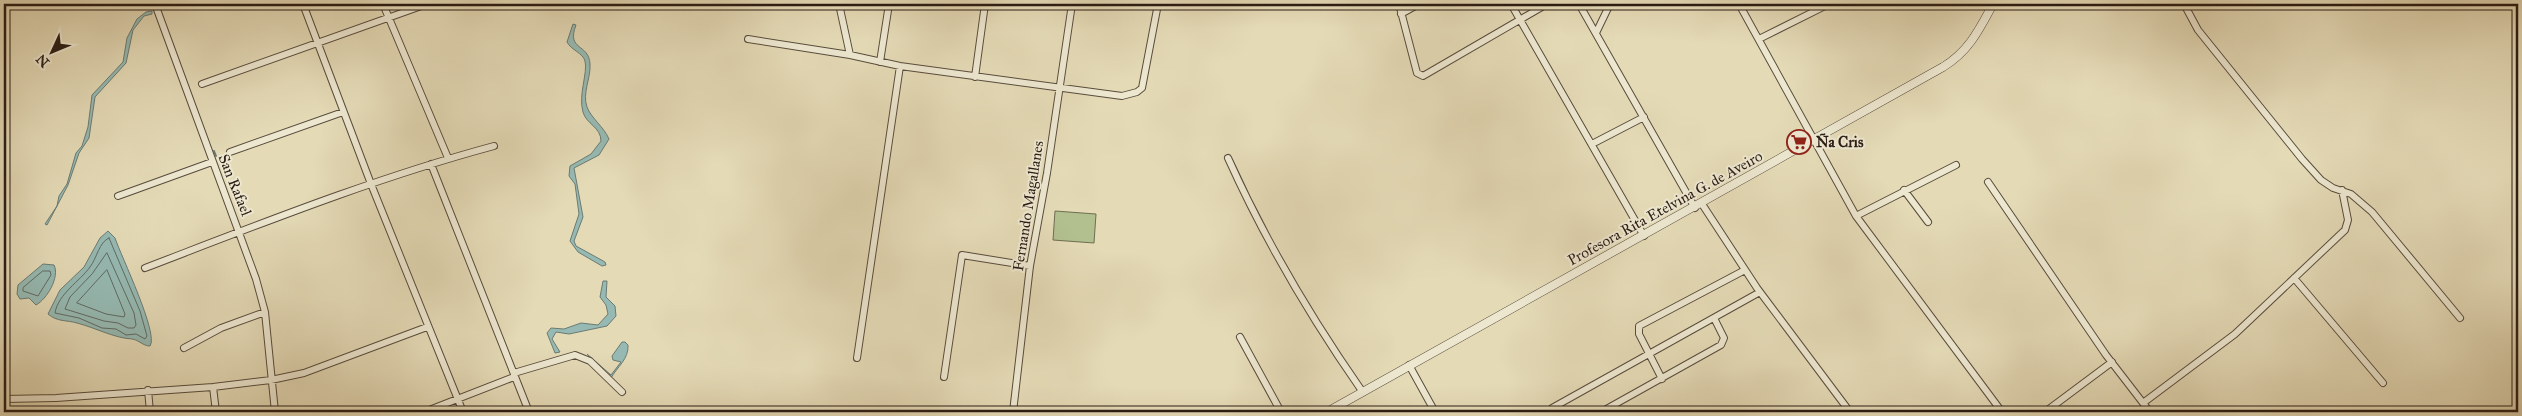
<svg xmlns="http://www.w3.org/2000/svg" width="2522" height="416" font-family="'IM FELL Great Primer',serif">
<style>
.green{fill:#b2c08f;stroke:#6e6e52}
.water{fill:#96bab3;stroke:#6b7b73}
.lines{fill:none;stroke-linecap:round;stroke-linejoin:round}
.shore{stroke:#606b64;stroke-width:1}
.stream{stroke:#6b7b73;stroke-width:2}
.minor-casing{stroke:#584c3c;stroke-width:8}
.tertiary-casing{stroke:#584c3c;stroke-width:9}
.minor{stroke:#ede7d0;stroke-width:6}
.tertiary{stroke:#ede7d0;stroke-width:8}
.labels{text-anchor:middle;stroke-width:4;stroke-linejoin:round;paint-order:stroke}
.poi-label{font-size:15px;font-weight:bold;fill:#2a1c14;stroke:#ede7d0;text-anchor:start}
.street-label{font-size:15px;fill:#2a1c14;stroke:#ede7d0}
</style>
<rect width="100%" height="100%" fill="#e4dab6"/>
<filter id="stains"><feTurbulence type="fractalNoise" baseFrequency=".004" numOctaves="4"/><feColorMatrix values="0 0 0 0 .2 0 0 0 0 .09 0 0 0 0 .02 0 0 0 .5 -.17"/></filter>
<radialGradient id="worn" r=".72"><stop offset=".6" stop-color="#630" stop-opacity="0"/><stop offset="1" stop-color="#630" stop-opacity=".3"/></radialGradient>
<path class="green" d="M1055 211 1096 214 1094 243 1053 240Z"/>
<path class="water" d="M152 11V14L144 16 133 30 126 63 95 97 89 138 79 153 68 185 47 225 45 224 57 206 59 196 67 184 76 153 82 146 88 127 92 95 123 62 127 38 137 19 146 12Z
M573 24 576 25C566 51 589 43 590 64 591 78 582 93 587 107 591 118 604 127 609 139L599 155 574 168 583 217 574 241 576 246 605 262 606 265 602 266 578 252 570 241 579 214 575 184 569 176 570 166 591 154 601 141C601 127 586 124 583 112 578 95 588 73 585 61 583 53 571 50 567 42Z
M108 231 115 238C121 256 159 334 150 346 143 346 139 340 132 339 114 338 96 328 77 323 67 320 57 322 48 314L60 290 84 267 100 238Z
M43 264 54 265C60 277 47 299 36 305L29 298 20 299 17 294 18 285Z
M603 281H607L606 297 615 306 616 316 607 326 569 334 556 332 552 339 560 352 555 353 547 333 551 328 564 329 581 323 598 325 608 314 606 305 600 297Z
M622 342H625L628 345C629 359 617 367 611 378L587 354 611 375 621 362 613 360 612 356Z"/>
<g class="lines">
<path class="shore" d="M109 238 140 311 147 336 145 339 136 334 126 335 116 329 102 328 79 318 55 313C58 294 80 281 90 267 97 258 99 242 109 238Z
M107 253 134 313 136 325 134 328H128L118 323 104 321 65 309 70 297 92 274Z
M107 270 125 314 124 317 106 314 77 303Z
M43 271H50L51 275 38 296 23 291V288Z"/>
<path class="stream" d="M214 151 216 156"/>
<defs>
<path id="minor" d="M155 4 256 279 265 312 275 412
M303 4 371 184 463 412
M383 4 448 158
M839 4 850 55
M1399 4 1417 73 1423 76 1547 4
M1511 4 1644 236
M1579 4 1695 208
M1739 4 1856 216 2002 412
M2184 4 2198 30 2302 159 2321 180 2333 188 2351 194 2372 212 2460 318
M1401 14 1419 4
M1596 33 1610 4
M748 39 850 55 900 66 1122 96 1137 92 1142 88 1158 4
M1759 39 1829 4
M880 62 889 4
M975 77 985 4
M202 84 427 4
M1592 144 1644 117
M230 152 343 112
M1228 158C1265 240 1311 318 1362 391
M431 164 529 412
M1988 182 2106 355 2150 412
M1904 190 1928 222
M118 196 212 162
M1702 204 1757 288 1850 412
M1856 216 1956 165
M145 268C260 224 375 178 494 146
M2294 278 2383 383
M1240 337 1281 412
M184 348 221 328 265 312
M857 358 900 66
M1409 365 1435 412
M514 373 575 355 590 361 622 392
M944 377 962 255 1030 266
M1662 379 1639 334V326L1745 270
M213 387 216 412
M148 390 150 412
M4 399 56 398 213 387 271 380 304 373 427 327
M2143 403 2235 334 2345 230 2348 220 2342 190
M1552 408 1760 292
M424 412 514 377
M1013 412 1030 266 1047 173 1072 4
M1601 412 1721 345 1724 338 1714 318
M2045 412 2112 362"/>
<path id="tertiary" d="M1327 412 1943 67C1969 51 1979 30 1993 4"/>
</defs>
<use href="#minor" class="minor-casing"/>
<use href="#tertiary" class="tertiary-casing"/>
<use href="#minor" class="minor"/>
<use href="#tertiary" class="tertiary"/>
</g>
<defs>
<symbol id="supermarket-ring" viewBox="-11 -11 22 22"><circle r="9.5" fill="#ede7d0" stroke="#8f2418" stroke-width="1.5"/><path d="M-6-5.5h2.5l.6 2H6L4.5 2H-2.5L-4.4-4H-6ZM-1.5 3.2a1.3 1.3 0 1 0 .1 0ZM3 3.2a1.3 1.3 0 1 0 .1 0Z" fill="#8f2418"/></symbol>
</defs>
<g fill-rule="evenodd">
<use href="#supermarket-ring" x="1785" y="128" width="28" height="28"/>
</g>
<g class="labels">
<g class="poi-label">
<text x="1816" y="147">Ña Cris</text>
</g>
<g class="street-label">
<text transform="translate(235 185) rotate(68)" y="5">San Rafael</text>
<text transform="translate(1028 206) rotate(-81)" y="5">Fernando Magallanes</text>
<text transform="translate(1665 208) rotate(-29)" y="5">Profesora Rita Etelvina G. de Aveiro</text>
</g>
</g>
<rect width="2522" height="416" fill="none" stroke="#e4dab6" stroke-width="20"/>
<rect x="5" y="5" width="2512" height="406" fill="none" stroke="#2a1c14" stroke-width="2.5"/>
<rect x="10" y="10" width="2502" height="396" fill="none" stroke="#2a1c14"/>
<g transform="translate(52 52) rotate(226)" stroke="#ede7d0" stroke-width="4" paint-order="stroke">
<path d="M0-4L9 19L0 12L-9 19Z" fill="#2a1c14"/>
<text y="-8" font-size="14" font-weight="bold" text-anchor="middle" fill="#2a1c14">N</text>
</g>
<rect width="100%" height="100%" filter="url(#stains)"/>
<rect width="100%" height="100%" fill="url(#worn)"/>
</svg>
